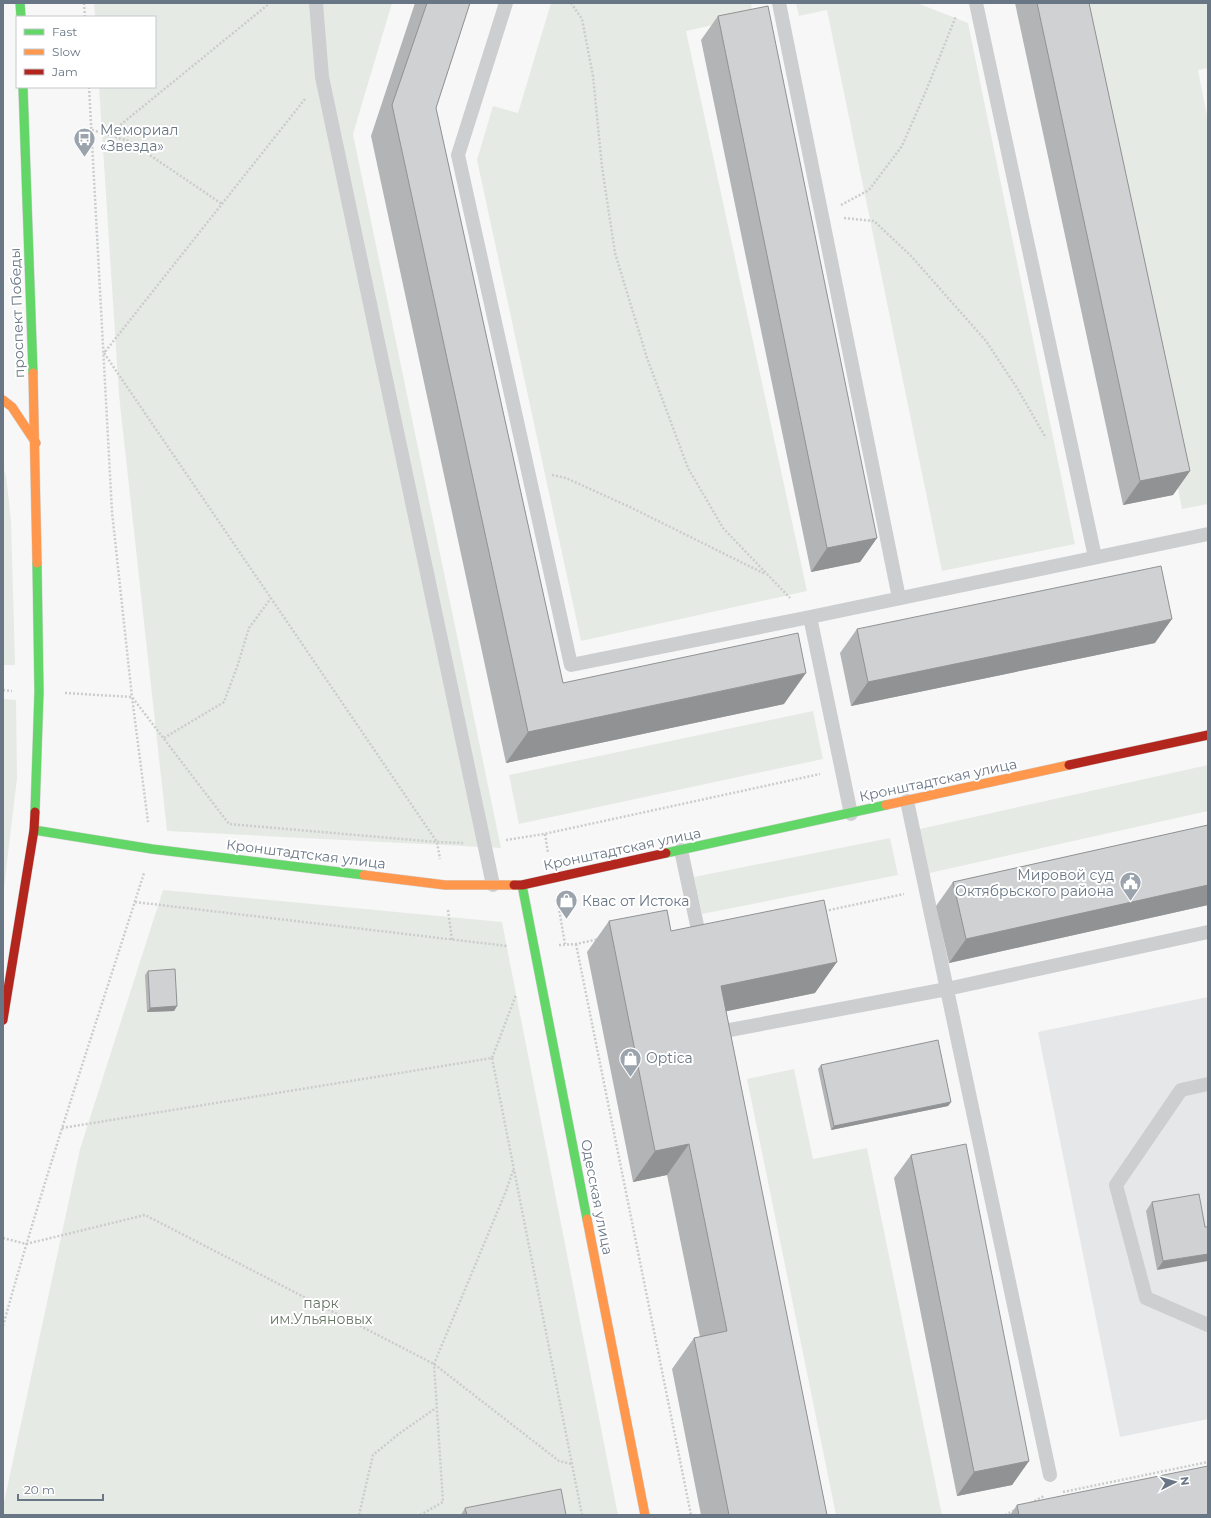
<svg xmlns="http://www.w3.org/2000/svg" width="1211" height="1518" font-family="Montserrat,sans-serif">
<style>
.built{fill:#e6e7e8}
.green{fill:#e6eae5}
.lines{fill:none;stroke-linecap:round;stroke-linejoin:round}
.fast-casing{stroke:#d3d4d5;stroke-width:10}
.slow-casing{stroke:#d3d4d5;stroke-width:10}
.jam-casing{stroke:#d3d4d5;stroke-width:10}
.path{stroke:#cbcccc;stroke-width:2.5;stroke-dasharray:2 2;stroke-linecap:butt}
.lane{stroke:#cdced0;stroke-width:14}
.fast{stroke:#63d668;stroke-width:9}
.slow{stroke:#ff974d;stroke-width:9}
.jam{stroke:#b3261e;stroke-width:9}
.wall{fill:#b2b4b5}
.shaded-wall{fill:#919293}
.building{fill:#cfd1d2;stroke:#919293}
.labels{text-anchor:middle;stroke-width:4;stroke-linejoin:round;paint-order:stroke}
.poi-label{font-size:14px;fill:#697685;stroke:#fff;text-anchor:start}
.street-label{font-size:14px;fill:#697685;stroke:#fff}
.park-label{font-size:14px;fill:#667764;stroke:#fff}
</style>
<rect width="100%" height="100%" fill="#f7f7f7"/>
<path class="built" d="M1208 997V1419L1120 1437 1038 1032Z"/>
<path class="green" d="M94 3H392L353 134 501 848 167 831 119 395 99 87H155V17H95Z
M551 3H751L753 16 686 31 807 591 581 641 477 160 493 106 518 113Z
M796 3H917L968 23 1075 544 942 571 827 10 799 16Z
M1084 3H1208V68L1198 70 1208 121V504L1182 509Z
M3 467 6 476 11 520 15 665H3Z
M3 699 16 700 17 778 3 896Z
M813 711 823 759 519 824 509 775Z
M1208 765V811L925 874 915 830Z
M890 838 898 875 702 914 694 877Z
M163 890 502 922 618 1515H3V1507L80 1149Z
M794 1069 813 1159 867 1148 942 1515H836L747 1079Z"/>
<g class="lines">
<defs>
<path id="fast" d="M20 3 21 17
M23 87 33 373
M35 812 39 692 37 563
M34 830 152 849 364 875
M666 853 886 805
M522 885 587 1219"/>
<path id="slow" d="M33 373 37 563
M3 400 12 407 36 443
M886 805 1069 765
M364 875 445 885H514
M587 1219 645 1515"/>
<path id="jam" d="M1069 765 1208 735
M514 885H522L666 853
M3 1020 34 830 35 812"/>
</defs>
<use href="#fast" class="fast-casing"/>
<use href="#slow" class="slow-casing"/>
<use href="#jam" class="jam-casing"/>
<path class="path" d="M84 3 85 17
M571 3 582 19 593 76 602 167 615 253 647 358 688 468 723 528 790 598
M89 87 112 512 132 697 148 822
M305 99 104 353 437 842 440 859
M92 130 129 141 222 204
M108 135 270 3
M841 205 869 190 902 146 926 91 956 16
M844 218 874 221 911 256 986 341 1017 388 1046 438
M552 475 566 478 632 508 765 574
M3 690 12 691
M65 693 132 697 229 824 437 842 463 843
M164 738 224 702 237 667 249 628 271 598
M545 834 548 853
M506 840 544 834 820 774
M135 902 507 946
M558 903 565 944
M448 910 452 940
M825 911 904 894
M576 944 691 1515
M559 945 576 944 599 939
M492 1058 582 1515
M62 1128 492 1058 516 995
M3 1238 26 1244 145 1215 434 1364 559 1461 572 1464
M3 1326C45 1174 96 1024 144 873
M1063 1492 1208 1462
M1031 1503 1044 1496
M359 1515 373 1455 400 1433 436 1408
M420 1515 443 1502 434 1364 506 1191 514 1168
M1005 1515 1015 1510"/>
<path class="lane" d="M316 3 322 77 493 885
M506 3 458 155 571 665 810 617 851 814
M779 3 899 598
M976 3 1095 557
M810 617 1208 534
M907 801 1050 1475
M681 850 701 944
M719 1032 947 989 1208 932
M1208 1084 1181 1090 1116 1185 1146 1298 1208 1325"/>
<use href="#fast" class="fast"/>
<use href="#slow" class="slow"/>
<use href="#jam" class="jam"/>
</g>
<path class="wall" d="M415 3H470L436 108 563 683 784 704 506 763 371 136Z
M1015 3H1089L1190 471 1173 495 1123 505Z
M718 16 877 538 860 562 811 572 701 40Z
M857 629 1155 643 851 706 840 653Z
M1208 825V905L949 963 936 906 953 882Z
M609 921 671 931 815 993 726 1011 827 1515H701L672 1369 694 1338 700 1337 667 1175 633 1182 587 952Z
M148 971 177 1006 174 1011 147 1012 145 975Z
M821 1065 951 1102 948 1106 831 1130 818 1069Z
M911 1155 1029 1461 1012 1485 957 1496 894 1178Z
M1152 1202 1205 1227 1157 1270 1146 1211Z
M1017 1505 1208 1515H1010Z
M465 1508 566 1515H461Z"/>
<path class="shaded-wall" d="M1190 471 1173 495 1123 505 1140 481Z
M877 538 860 562 811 572 827 548Z
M1172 619 1155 643 851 706 868 682Z
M806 673 784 704 506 763 528 732Z
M1208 885V905L949 963 966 939Z
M837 962 815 993 699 1017 721 986Z
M177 1006 174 1011 147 1012 150 1008Z
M951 1102 948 1106 831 1130 834 1126Z
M689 1144 667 1175 633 1182 655 1151Z
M1208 1254V1261L1157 1270 1163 1261Z
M1029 1461 1012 1485 957 1496 974 1472Z"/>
<path class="building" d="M427 3H470L436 108 563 683 798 633 806 673 528 732 392 105Z
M1037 3H1089L1190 471 1140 481Z
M768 6 877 538 827 548 718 16Z
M1161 566 1172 619 868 682 857 629Z
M1208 825V885L966 939 953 882Z
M824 900 837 962 721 986 827 1515H729L694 1338 727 1331 689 1144 655 1151 609 921 667 910 671 931Z
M175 969 177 1006 150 1008 148 971Z
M938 1040 951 1102 834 1126 821 1065Z
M966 1144 1029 1461 974 1472 911 1155Z
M1199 1194 1205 1227H1208V1254L1163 1261 1152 1202Z
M1208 1466V1515H1019L1017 1505Z
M561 1489 566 1515H467L465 1508Z"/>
<defs>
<symbol id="bus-pin" viewBox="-11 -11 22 30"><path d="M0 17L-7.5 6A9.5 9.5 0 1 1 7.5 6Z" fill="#9ba3ad" stroke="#fff"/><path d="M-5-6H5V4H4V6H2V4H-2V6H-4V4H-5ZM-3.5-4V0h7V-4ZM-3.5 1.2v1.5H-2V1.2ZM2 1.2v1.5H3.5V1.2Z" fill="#fff"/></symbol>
<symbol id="civic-pin" viewBox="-11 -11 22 30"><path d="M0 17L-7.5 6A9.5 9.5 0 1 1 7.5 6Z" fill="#9ba3ad" stroke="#fff"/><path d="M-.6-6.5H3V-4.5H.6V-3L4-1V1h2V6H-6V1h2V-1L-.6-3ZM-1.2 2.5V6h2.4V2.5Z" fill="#fff"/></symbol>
<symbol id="shop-pin" viewBox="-11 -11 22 30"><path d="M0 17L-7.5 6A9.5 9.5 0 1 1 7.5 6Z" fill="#9ba3ad" stroke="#fff"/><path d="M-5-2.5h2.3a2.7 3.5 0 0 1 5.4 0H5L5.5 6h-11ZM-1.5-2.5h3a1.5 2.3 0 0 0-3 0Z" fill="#fff"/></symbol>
</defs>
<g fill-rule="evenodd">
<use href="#bus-pin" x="72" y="126" width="25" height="34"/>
<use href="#civic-pin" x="1118" y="870" width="25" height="34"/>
<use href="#shop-pin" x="554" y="888" width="25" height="34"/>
<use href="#shop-pin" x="618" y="1046" width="25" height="34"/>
</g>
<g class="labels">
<g class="poi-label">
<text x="100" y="135">Мемориал<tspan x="100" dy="16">«Звезда»</tspan></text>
<text x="1114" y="880" text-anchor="end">Мировой суд<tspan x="1114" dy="16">Октябрьского района</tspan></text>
<text x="582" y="906">Квас от Истока</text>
<text x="646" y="1063">Optica</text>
</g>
<g class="street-label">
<text transform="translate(17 313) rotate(-92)" y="5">проспект Победы</text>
<text transform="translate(938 780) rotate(-12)" y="5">Кронштадтская улица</text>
<text transform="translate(622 849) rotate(-12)" y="5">Кронштадтская улица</text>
<text transform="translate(306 854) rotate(7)" y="5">Кронштадтская улица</text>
<text transform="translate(597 1197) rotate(79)" y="5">Одесская улица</text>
</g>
<g class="park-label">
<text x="321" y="1308">парк<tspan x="321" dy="16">им.Ульяновых</tspan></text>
</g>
</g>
<rect width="1211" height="1518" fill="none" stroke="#697685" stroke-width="8"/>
<rect x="16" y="16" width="140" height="72" fill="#ffffff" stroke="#c3c8ce"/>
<rect x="24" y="29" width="20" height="6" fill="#63d668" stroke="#c3c8ce"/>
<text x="52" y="36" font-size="12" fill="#697685">Fast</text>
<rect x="24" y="49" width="20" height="6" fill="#ff974d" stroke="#c3c8ce"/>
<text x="52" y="56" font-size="12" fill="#697685">Slow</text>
<rect x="24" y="69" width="20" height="6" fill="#b3261e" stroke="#c3c8ce"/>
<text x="52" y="76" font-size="12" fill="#697685">Jam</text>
<g transform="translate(1175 1482) rotate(84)" stroke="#ffffff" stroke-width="3" paint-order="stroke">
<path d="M0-3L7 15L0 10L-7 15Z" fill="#697685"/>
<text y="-6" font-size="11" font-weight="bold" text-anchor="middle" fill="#697685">N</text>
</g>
<path d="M18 1494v6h85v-6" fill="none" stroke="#697685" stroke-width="2"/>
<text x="24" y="1494" font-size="12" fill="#697685" stroke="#ffffff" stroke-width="3" paint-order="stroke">20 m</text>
</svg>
